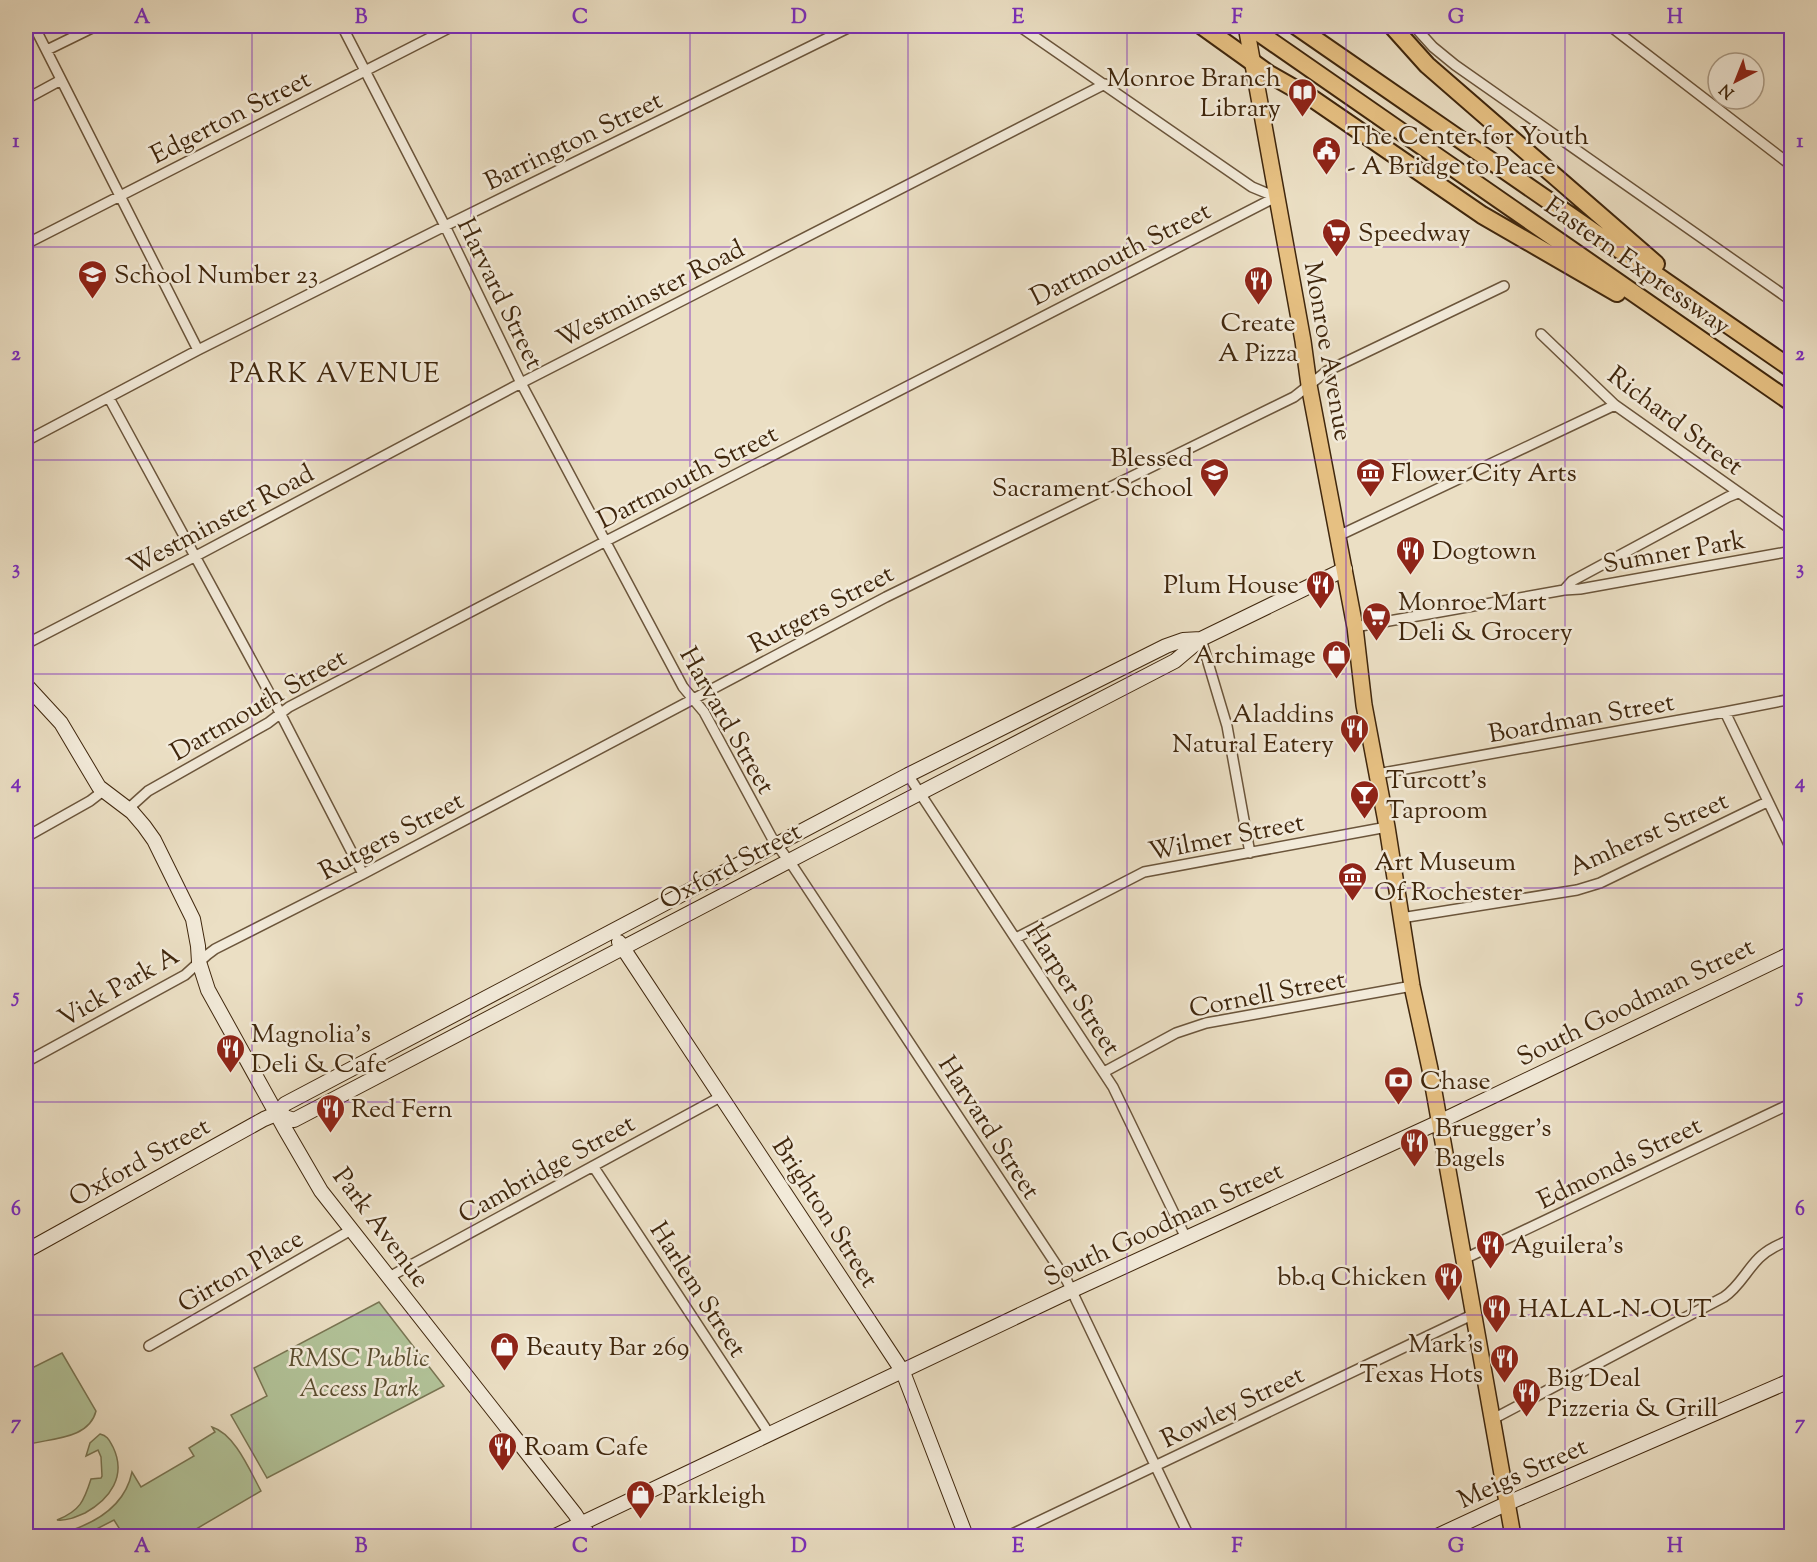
<svg xmlns="http://www.w3.org/2000/svg" width="1817" height="1562" font-family="'Sorts Mill Goudy',serif">
<style>
.green{fill:#b2c399;stroke:#797553;stroke-width:1.5}
.lines{fill:none;stroke-linecap:round;stroke-linejoin:round}
.street-casing{stroke:#6b553b;stroke-width:12}
.secondary-casing{stroke:#40270d;stroke-width:16}
.primary-casing{stroke:#40270d;stroke-width:18}
.highway-casing{stroke:#40270d;stroke-width:20}
.street{stroke:#f2ead9;stroke-width:9}
.secondary{stroke:#f2ead9;stroke-width:14}
.primary{stroke:#e6c082;stroke-width:15}
.highway{stroke:#e6c082;stroke-width:16}
.grid{fill:none;stroke:#7b2cbf;stroke-width:1.5;stroke-opacity:0.55}
.labels{text-anchor:middle;stroke-width:5;stroke-linejoin:round;paint-order:stroke}
.poi-label{font-size:26px;fill:#40270d;stroke:#f2ead9;text-anchor:start}
.street-label{font-size:26px;fill:#40270d;stroke:#f2ead9}
.park-label{font-size:26px;font-style:italic;fill:#5c4e30;stroke:#f2ead9}
.neighbourhood-label{font-size:27px;letter-spacing:1.5px;fill:#40270d;stroke:#f2ead9}
.neatline{fill:none;stroke:#7b2cbf;stroke-width:2}
.grid-label{font-size:20px;text-anchor:middle;font-weight:bold;fill:#7b2cbf}
</style>
<rect width="100%" height="100%" fill="#ebdfc4"/>
<filter id="stains"><feTurbulence type="fractalNoise" baseFrequency=".00333" numOctaves="4"/><feColorMatrix values="0 0 0 0 .2 0 0 0 0 .09 0 0 0 0 .02 0 0 0 .5 -.17"/></filter>
<radialGradient id="worn" r=".72"><stop offset=".6" stop-color="#630" stop-opacity="0"/><stop offset="1" stop-color="#630" stop-opacity=".3"/></radialGradient>
<path class="green" d="M379 1302 444 1386 267 1478 231 1415 267 1396 254 1368Z
M62 1353 96 1411C89 1440 49 1438 26 1445V1371Z
M212 1427C235 1434 250 1471 261 1491L191 1532 193 1536H124L114 1520 83 1536H51C86 1528 124 1511 132 1472L141 1487 194 1456 189 1448 215 1432Z
M100 1434C108 1436 109 1440 113 1447 127 1476 110 1499 85 1513 76 1517 67 1521 57 1520 80 1511 84 1501 91 1479L101 1478 102 1476 101 1457 98 1450 86 1456 90 1443Z"/>
<g class="lines">
<defs>
<path id="street" d="M34 26 198 350
M342 26 445 226 521 383 683 687 704 712 772 838 794 868 1067 1281 1189 1536
M1019 26 1252 187 1276 197
M1414 26 1433 47 1455 65 1792 301
M1610 26 1792 166
M47 50 96 26
M26 99 61 80
M26 244 453 26
M1541 334 1615 405 1792 530
M109 398 277 707 363 874
M26 441 198 350 445 226 852 26
M1338 536 1615 405
M1564 590 1572 581 1728 497 1738 493
M1355 627 1564 590 1580 589 1792 551
M1201 639 1227 726 1250 853
M26 644 196 556 521 383 1105 84
M1725 712 1792 851
M1377 774 1725 712 1792 699
M908 775 1113 1087 1186 1238
M128 809 148 791 268 723 289 707 606 541 1276 197
M26 837 90 801 103 791
M1401 918 1577 890 1600 883 1767 802
M1016 938 1144 872 1387 827
M26 1062 185 975 207 955 215 949 363 874 886 597 1294 397 1327 371 1504 286
M1104 1072 1176 1033 1206 1023 1412 986
M593 1166 770 1435
M1464 1259 1792 1103
M389 1277 722 1096
M149 1346 351 1230
M1493 1419 1724 1297C1739 1287 1746 1271 1759 1258 1768 1249 1780 1244 1792 1239
M1008 1536 1474 1314"/>
<path id="secondary" d="M26 685 61 723 99 787 132 812 144 826 154 840 193 919 198 946 199 962 208 990 285 1129 321 1191 575 1514 589 1536
M619 942 903 1372 966 1536
M276 1114 294 1120 810 850 1175 661 1201 639 1345 569
M26 1251 264 1119 276 1114 285 1104 908 775 1166 646 1183 640 1201 639
M555 1536 1062 1295 1439 1122 1792 953
M1437 1536 1508 1503 1792 1380"/>
<path id="primary" d="M1246 26 1303 341 1309 385 1355 627 1364 705 1387 827 1412 986 1430 1069 1513 1536"/>
<path id="highway" d="M1202 26 1269 74 1313 99 1482 215 1617 293
M1249 26 1792 403
M1296 26 1792 369
M1392 26 1427 65 1656 264"/>
</defs>
<use href="#street" class="street-casing"/>
<use href="#secondary" class="secondary-casing"/>
<use href="#primary" class="primary-casing"/>
<use href="#highway" class="highway-casing"/>
<use href="#street" class="street"/>
<use href="#secondary" class="secondary"/>
<use href="#primary" class="primary"/>
<use href="#highway" class="highway"/>
</g>
<path class="grid" d="M252 26V1536M471 26V1536M690 26V1536M908 26V1536M1127 26V1536M1346 26V1536M1565 26V1536M26 247H1792M26 460H1792M26 674H1792M26 888H1792M26 1102H1792M26 1315H1792"/>
<defs>
<symbol id="library-pin" viewBox="-11 -11 22 30"><path d="M0 17L-7.5 6A9.5 9.5 0 1 1 7.5 6Z" fill="#8f2418" stroke="#f2ead9"/><path d="M-6-4Q-3-5.5-.7-3.5V5Q-3 3-6 4ZM6-4Q3-5.5 .7-3.5V5Q3 3 6 4Z" fill="#fff"/></symbol>
<symbol id="civic-pin" viewBox="-11 -11 22 30"><path d="M0 17L-7.5 6A9.5 9.5 0 1 1 7.5 6Z" fill="#8f2418" stroke="#f2ead9"/><path d="M-.6-6.5H3V-4.5H.6V-3L4-1V1h2V6H-6V1h2V-1L-.6-3ZM-1.2 2.5V6h2.4V2.5Z" fill="#fff"/></symbol>
<symbol id="supermarket-pin" viewBox="-11 -11 22 30"><path d="M0 17L-7.5 6A9.5 9.5 0 1 1 7.5 6Z" fill="#8f2418" stroke="#f2ead9"/><path d="M-6-5.5h2.5l.6 2H6L4.5 2H-2.5L-4.4-4H-6ZM-1.5 3.2a1.3 1.3 0 1 0 .1 0ZM3 3.2a1.3 1.3 0 1 0 .1 0Z" fill="#fff"/></symbol>
<symbol id="school-pin" viewBox="-11 -11 22 30"><path d="M0 17L-7.5 6A9.5 9.5 0 1 1 7.5 6Z" fill="#8f2418" stroke="#f2ead9"/><path d="M0-5L7-2L0 1L-7-2ZM-4 1L0 2.5L4 1V4Q0 6-4 4Z" fill="#fff"/></symbol>
<symbol id="restaurant-pin" viewBox="-11 -11 22 30"><path d="M0 17L-7.5 6A9.5 9.5 0 1 1 7.5 6Z" fill="#8f2418" stroke="#f2ead9"/><path d="M-5-6h1v4h1v-4h1v4h1v-4h1v5L-1.5 .5V6h-2V.5L-5-1ZM5-6V6H3V1.5H1.5Q1.5-4 5-6Z" fill="#fff"/></symbol>
<symbol id="museum-pin" viewBox="-11 -11 22 30"><path d="M0 17L-7.5 6A9.5 9.5 0 1 1 7.5 6Z" fill="#8f2418" stroke="#f2ead9"/><path d="M0-6L6-3V-2H-6V-3ZM-5-1h2V3h-2ZM-1-1h2V3h-2ZM3-1h2V3H3ZM-6 4H6V6H-6Z" fill="#fff"/></symbol>
<symbol id="shop-pin" viewBox="-11 -11 22 30"><path d="M0 17L-7.5 6A9.5 9.5 0 1 1 7.5 6Z" fill="#8f2418" stroke="#f2ead9"/><path d="M-5-2.5h2.3a2.7 3.5 0 0 1 5.4 0H5L5.5 6h-11ZM-1.5-2.5h3a1.5 2.3 0 0 0-3 0Z" fill="#fff"/></symbol>
<symbol id="bar-pin" viewBox="-11 -11 22 30"><path d="M0 17L-7.5 6A9.5 9.5 0 1 1 7.5 6Z" fill="#8f2418" stroke="#f2ead9"/><path d="M-6-5H6L.8 .8V4.5H3.5V6h-7V4.5H-.8V.8Z" fill="#fff"/></symbol>
<symbol id="bank-pin" viewBox="-11 -11 22 30"><path d="M0 17L-7.5 6A9.5 9.5 0 1 1 7.5 6Z" fill="#8f2418" stroke="#f2ead9"/><path d="M-6-4H6V4H-6ZM0-2.3a2.3 2.3 0 1 0 0 4.6a2.3 2.3 0 1 0 0-4.6Z" fill="#fff"/></symbol>
</defs>
<g fill-rule="evenodd">
<use href="#library-pin" x="1286" y="76" width="33" height="45"/>
<use href="#civic-pin" x="1310" y="134" width="33" height="45"/>
<use href="#supermarket-pin" x="1320" y="216" width="33" height="45"/>
<use href="#school-pin" x="76" y="258" width="33" height="45"/>
<use href="#restaurant-pin" x="1242" y="264" width="33" height="45"/>
<use href="#school-pin" x="1198" y="456" width="33" height="45"/>
<use href="#museum-pin" x="1354" y="456" width="33" height="45"/>
<use href="#restaurant-pin" x="1394" y="534" width="33" height="45"/>
<use href="#restaurant-pin" x="1304" y="568" width="33" height="45"/>
<use href="#supermarket-pin" x="1360" y="600" width="33" height="45"/>
<use href="#shop-pin" x="1320" y="638" width="33" height="45"/>
<use href="#restaurant-pin" x="1338" y="712" width="33" height="45"/>
<use href="#bar-pin" x="1348" y="778" width="33" height="45"/>
<use href="#museum-pin" x="1336" y="860" width="33" height="45"/>
<use href="#restaurant-pin" x="214" y="1032" width="33" height="45"/>
<use href="#bank-pin" x="1382" y="1064" width="33" height="45"/>
<use href="#restaurant-pin" x="314" y="1092" width="33" height="45"/>
<use href="#restaurant-pin" x="1398" y="1126" width="33" height="45"/>
<use href="#restaurant-pin" x="1474" y="1228" width="33" height="45"/>
<use href="#restaurant-pin" x="1432" y="1260" width="33" height="45"/>
<use href="#restaurant-pin" x="1480" y="1292" width="33" height="45"/>
<use href="#shop-pin" x="488" y="1330" width="33" height="45"/>
<use href="#restaurant-pin" x="1488" y="1342" width="33" height="45"/>
<use href="#restaurant-pin" x="1510" y="1376" width="33" height="45"/>
<use href="#restaurant-pin" x="486" y="1430" width="33" height="45"/>
<use href="#shop-pin" x="624" y="1478" width="33" height="45"/>
</g>
<g class="labels">
<g class="poi-label">
<text x="1281" y="86" text-anchor="end">Monroe Branch<tspan x="1281" dy="30">Library</tspan></text>
<text x="1347" y="144">The Center for Youth<tspan x="1347" dy="30">- A Bridge to Peace</tspan></text>
<text x="1358" y="241">Speedway</text>
<text x="114" y="283">School Number 23</text>
<text x="1258" y="331" text-anchor="middle">Create<tspan x="1258" dy="30">A Pizza</tspan></text>
<text x="1193" y="466" text-anchor="end">Blessed<tspan x="1193" dy="30">Sacrament School</tspan></text>
<text x="1391" y="481">Flower City Arts</text>
<text x="1432" y="559">Dogtown</text>
<text x="1299" y="593" text-anchor="end">Plum House</text>
<text x="1398" y="610">Monroe Mart<tspan x="1398" dy="30">Deli &amp; Grocery</tspan></text>
<text x="1316" y="663" text-anchor="end">Archimage</text>
<text x="1334" y="722" text-anchor="end">Aladdins<tspan x="1334" dy="30">Natural Eatery</tspan></text>
<text x="1386" y="788">Turcott's<tspan x="1386" dy="30">Taproom</tspan></text>
<text x="1374" y="870">Art Museum<tspan x="1374" dy="30">Of Rochester</tspan></text>
<text x="251" y="1042">Magnolia's<tspan x="251" dy="30">Deli &amp; Cafe</tspan></text>
<text x="1420" y="1089">Chase</text>
<text x="351" y="1117">Red Fern</text>
<text x="1435" y="1136">Bruegger's<tspan x="1435" dy="30">Bagels</tspan></text>
<text x="1511" y="1253">Aguilera's</text>
<text x="1427" y="1285" text-anchor="end">bb.q Chicken</text>
<text x="1518" y="1317">HALAL-N-OUT</text>
<text x="1483" y="1352" text-anchor="end">Mark's<tspan x="1483" dy="30">Texas Hots</tspan></text>
<text x="526" y="1355">Beauty Bar 269</text>
<text x="1547" y="1386">Big Deal<tspan x="1547" dy="30">Pizzeria &amp; Grill</tspan></text>
<text x="524" y="1455">Roam Cafe</text>
<text x="662" y="1503">Parkleigh</text>
</g>
<g class="street-label">
<text transform="translate(230 116) rotate(-27)" y="9">Edgerton Street</text>
<text transform="translate(573 140) rotate(-26)" y="9">Barrington Street</text>
<text transform="translate(1120 253) rotate(-27)" y="9">Dartmouth Street</text>
<text transform="translate(1638 265) rotate(35)" y="9">Eastern Expressway</text>
<text transform="translate(501 293) rotate(64)" y="9">Harvard Street</text>
<text transform="translate(650 293) rotate(-27)" y="9">Westminster Road</text>
<text transform="translate(1329 351) rotate(80)" y="9">Monroe Avenue</text>
<text transform="translate(1676 420) rotate(37)" y="9">Richard Street</text>
<text transform="translate(687 476) rotate(-27)" y="9">Dartmouth Street</text>
<text transform="translate(220 519) rotate(-28)" y="9">Westminster Road</text>
<text transform="translate(1674 551) rotate(-10)" y="9">Sumner Park</text>
<text transform="translate(821 608) rotate(-28)" y="9">Rutgers Street</text>
<text transform="translate(258 704) rotate(-30)" y="9">Dartmouth Street</text>
<text transform="translate(1581 717) rotate(-10)" y="9">Boardman Street</text>
<text transform="translate(728 720) rotate(60)" y="9">Harvard Street</text>
<text transform="translate(1648 833) rotate(-24)" y="9">Amherst Street</text>
<text transform="translate(391 835) rotate(-28)" y="9">Rutgers Street</text>
<text transform="translate(1226 836) rotate(-11)" y="9">Wilmer Street</text>
<text transform="translate(730 865) rotate(-28)" y="9">Oxford Street</text>
<text transform="translate(118 986) rotate(-30)" y="9">Vick Park A</text>
<text transform="translate(1074 989) rotate(57)" y="9">Harper Street</text>
<text transform="translate(1267 993) rotate(-11)" y="9">Cornell Street</text>
<text transform="translate(1635 1001) rotate(-26)" y="9">South Goodman Street</text>
<text transform="translate(990 1127) rotate(57)" y="9">Harvard Street</text>
<text transform="translate(139 1161) rotate(-29)" y="9">Oxford Street</text>
<text transform="translate(1619 1162) rotate(-26)" y="9">Edmonds Street</text>
<text transform="translate(546 1168) rotate(-29)" y="9">Cambridge Street</text>
<text transform="translate(826 1212) rotate(57)" y="9">Brighton Street</text>
<text transform="translate(1163 1223) rotate(-25)" y="9">South Goodman Street</text>
<text transform="translate(382 1227) rotate(53)" y="9">Park Avenue</text>
<text transform="translate(240 1270) rotate(-30)" y="9">Girton Place</text>
<text transform="translate(699 1289) rotate(57)" y="9">Harlem Street</text>
<text transform="translate(1232 1406) rotate(-26)" y="9">Rowley Street</text>
<text transform="translate(1522 1472) rotate(-24)" y="9">Meigs Street</text>
</g>
<g class="park-label">
<text x="359" y="1366">RMSC Public<tspan x="359" dy="30">Access Park</tspan></text>
</g>
<g class="neighbourhood-label">
<text x="335" y="382">PARK AVENUE</text>
</g>
</g>
<rect width="1817" height="1562" fill="none" stroke="#ebdfc4" stroke-width="66"/>
<g transform="translate(1736 81) rotate(222)"><circle r="28" fill="#f2ead9" stroke="#ab9c87" stroke-width="1.5"/>
<path d="M0-4.5L10 22L0 15L-10 22Z" fill="#8f2418"/>
<text y="-9" font-size="16" font-weight="bold" text-anchor="middle" fill="#40270d">N</text>
</g>
<rect x="33" y="33" width="1751" height="1496" class="neatline"/>
<g class="grid-label">
<text x="142" y="23">A</text>
<text x="361" y="23">B</text>
<text x="580" y="23">C</text>
<text x="799" y="23">D</text>
<text x="1018" y="23">E</text>
<text x="1237" y="23">F</text>
<text x="1456" y="23">G</text>
<text x="1675" y="23">H</text>
<text x="16" y="147">1</text>
<text x="1800" y="147">1</text>
<text x="16" y="360">2</text>
<text x="1800" y="360">2</text>
<text x="16" y="574">3</text>
<text x="1800" y="574">3</text>
<text x="16" y="788">4</text>
<text x="1800" y="788">4</text>
<text x="16" y="1002">5</text>
<text x="1800" y="1002">5</text>
<text x="16" y="1215">6</text>
<text x="1800" y="1215">6</text>
<text x="16" y="1429">7</text>
<text x="1800" y="1429">7</text>
<text x="142" y="1552">A</text>
<text x="361" y="1552">B</text>
<text x="580" y="1552">C</text>
<text x="799" y="1552">D</text>
<text x="1018" y="1552">E</text>
<text x="1237" y="1552">F</text>
<text x="1456" y="1552">G</text>
<text x="1675" y="1552">H</text>
</g>
<rect width="100%" height="100%" filter="url(#stains)"/>
<rect width="100%" height="100%" fill="url(#worn)"/>
</svg>
